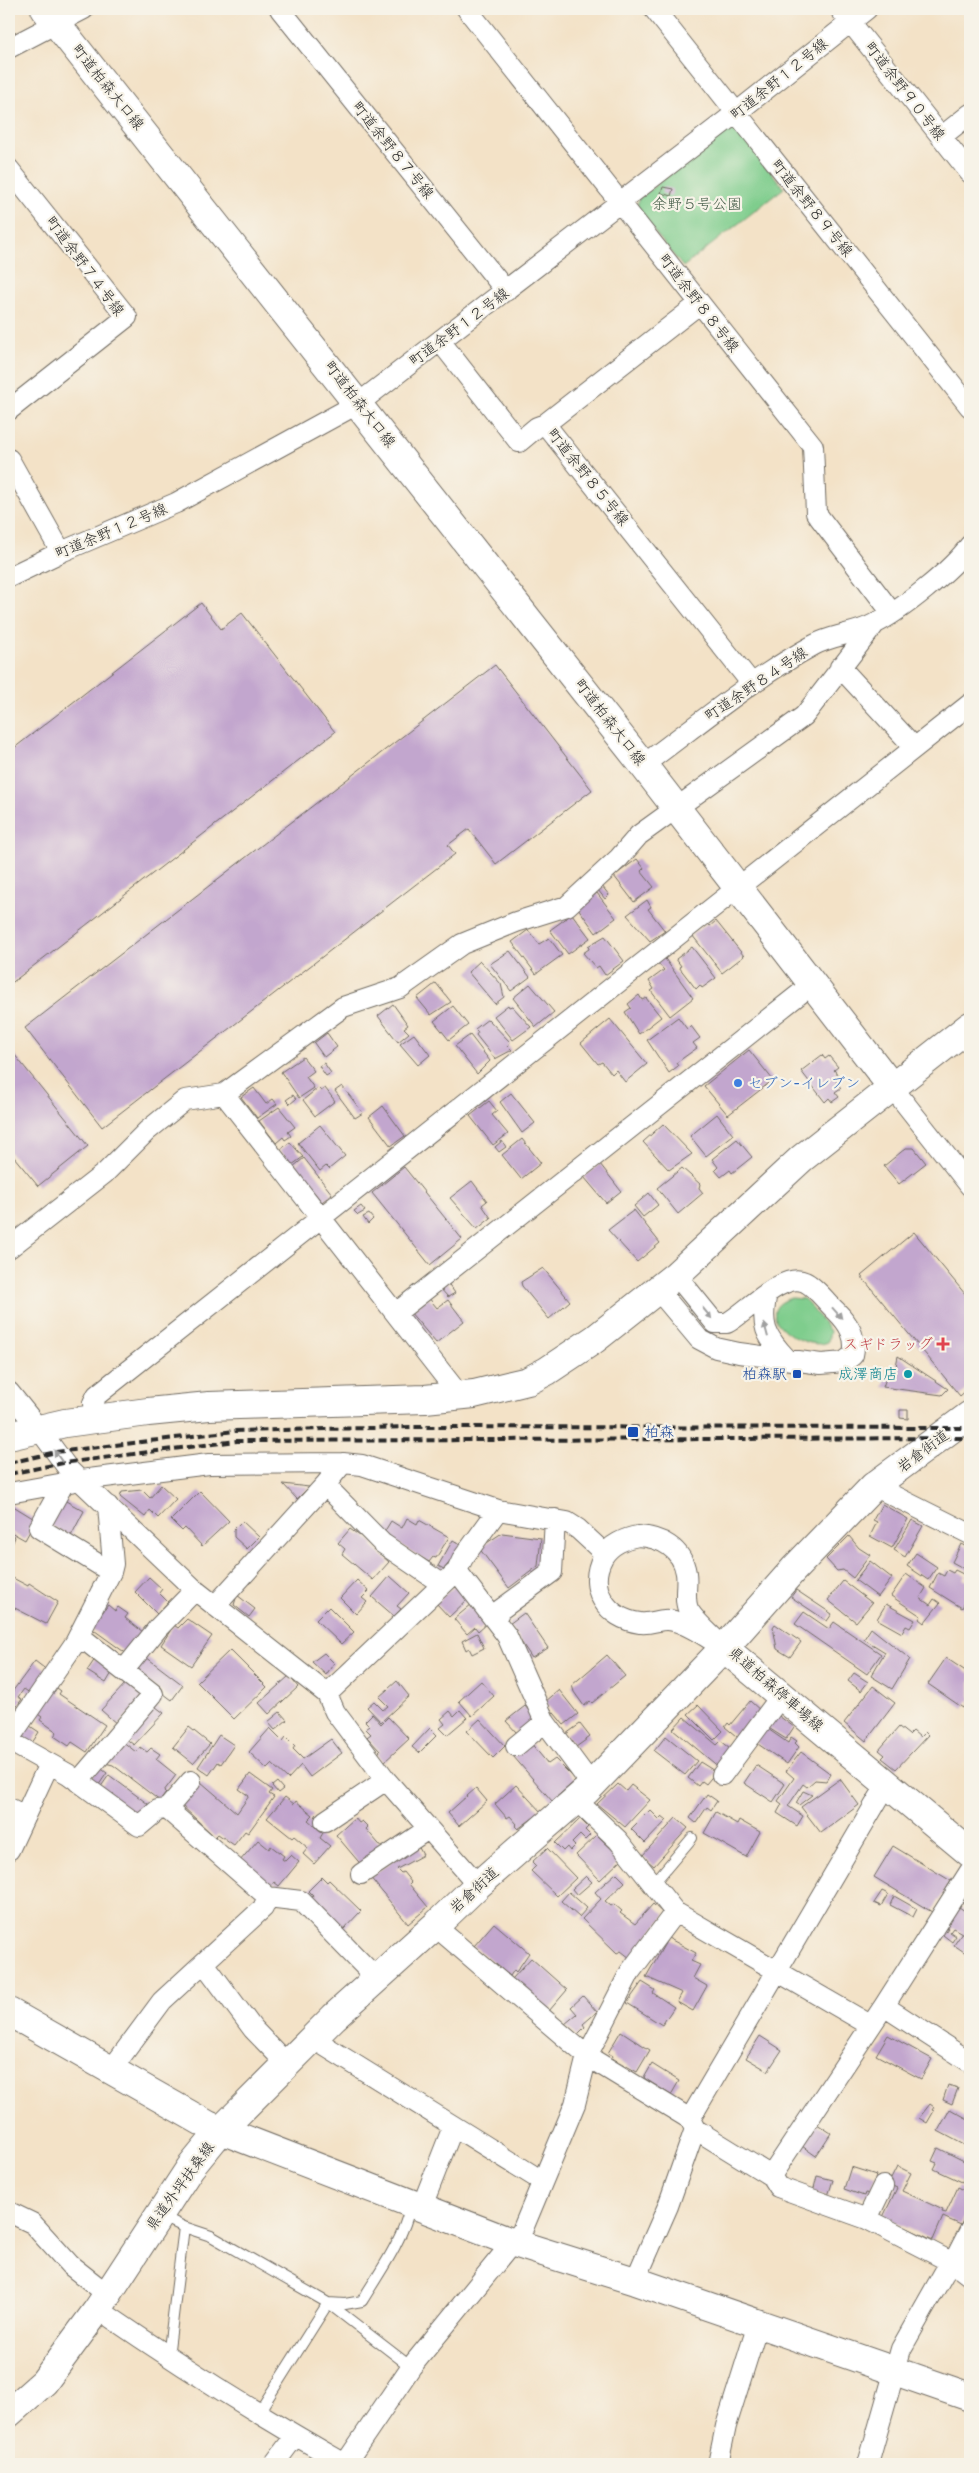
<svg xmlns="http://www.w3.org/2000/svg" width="979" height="2473" font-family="'Playpen Sans','Klee One',sans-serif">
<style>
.green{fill:#7fcd8d;stroke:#557c5c}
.building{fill:#c2a6ce}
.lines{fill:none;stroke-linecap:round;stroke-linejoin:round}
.lane-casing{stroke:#716b62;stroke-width:12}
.street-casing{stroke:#716b62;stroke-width:22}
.secondary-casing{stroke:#716b62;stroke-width:30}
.lane{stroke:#fff;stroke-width:10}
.street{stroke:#fff;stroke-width:20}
.secondary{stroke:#fff;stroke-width:28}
.rail{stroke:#2b2b2b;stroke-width:4;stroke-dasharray:8 4;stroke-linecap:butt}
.oneway{fill:#a0a0a0}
.shop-dot{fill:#3f7fe0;stroke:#f7f3e8;stroke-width:2}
.health-dot{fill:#e0444e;stroke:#f7f3e8;stroke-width:2}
.transit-dot{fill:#1a4fb4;stroke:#f7f3e8;stroke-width:2}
.culture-dot{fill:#0f9aa8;stroke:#f7f3e8;stroke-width:2}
.labels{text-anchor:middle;stroke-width:4.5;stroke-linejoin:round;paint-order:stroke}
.street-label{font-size:15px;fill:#2b2b2b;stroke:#f7f3e8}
.park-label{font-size:15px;fill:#445c48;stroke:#f7f3e8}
.shop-label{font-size:15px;fill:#366cbe;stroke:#f7f3e8;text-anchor:start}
.health-label{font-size:15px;fill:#be3a42;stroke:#f7f3e8;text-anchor:end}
.transit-label{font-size:15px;fill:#164399;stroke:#f7f3e8;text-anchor:end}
.culture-label{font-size:15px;fill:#0d838f;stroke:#f7f3e8;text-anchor:end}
</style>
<rect width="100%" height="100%" fill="#f7f3e8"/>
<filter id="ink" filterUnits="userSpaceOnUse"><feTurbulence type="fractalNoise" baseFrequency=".02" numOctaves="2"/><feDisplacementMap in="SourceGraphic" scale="10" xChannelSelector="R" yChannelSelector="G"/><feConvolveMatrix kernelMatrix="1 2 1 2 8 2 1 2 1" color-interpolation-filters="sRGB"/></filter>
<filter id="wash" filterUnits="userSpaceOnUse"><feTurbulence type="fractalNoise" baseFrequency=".0096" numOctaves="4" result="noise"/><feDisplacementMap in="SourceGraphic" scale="20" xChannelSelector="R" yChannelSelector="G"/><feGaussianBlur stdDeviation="1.12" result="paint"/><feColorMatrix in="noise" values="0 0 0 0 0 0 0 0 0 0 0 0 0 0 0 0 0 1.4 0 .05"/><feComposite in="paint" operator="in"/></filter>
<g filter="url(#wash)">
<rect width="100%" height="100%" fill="#f3e2c7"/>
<path class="green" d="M728 129 738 131 784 188 683 267 636 209 639 198Z
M791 1298 804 1299 808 1303 830 1331 828 1342C805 1353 746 1313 791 1298Z"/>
<g id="blocks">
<path class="building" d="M663 187 673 189 671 196 661 193Z
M201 603 221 629 242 613 335 732 9 985V752Z
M495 665 592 790 496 864 469 829 448 845 455 854 102 1127 25 1028Z
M637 859 644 868 641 871 654 887 634 902 614 876Z
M602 886 609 895 605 899 598 890Z
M597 893 616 918 596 933 578 908Z
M647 900 651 907 648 909 665 931 650 941 627 915Z
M572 914 590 938 568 954 550 930Z
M716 921 744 956 722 973 692 935 708 923 710 926Z
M528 930 539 944 549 938 562 955 536 974 512 942Z
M605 936 624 961 605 975 599 966 596 968 583 953 589 949 588 946Z
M692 947 716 978 702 988 700 985 696 989 679 967 681 966 676 959Z
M510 951 530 977 511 991 490 964Z
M663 956 693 998 670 1016 651 991 654 989 649 981 664 970 656 961Z
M480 961 501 984 504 997 495 1004 468 972Z
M436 983 451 1002 431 1015 417 998Z
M530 984 554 1012 536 1027 513 998Z
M639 995 642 1000 646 998 661 1017 639 1034 625 1012 631 1008 628 1004Z
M393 1004 408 1025 404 1028 409 1033 398 1042 378 1016Z
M508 1005 509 1007 512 1006 531 1027 513 1040 494 1016Z
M453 1006 468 1025 449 1040 434 1021Z
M678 1017 687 1029 691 1026 700 1038 693 1043 697 1048 676 1063 678 1066 669 1073 647 1040Z
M488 1019 510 1042 508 1046 512 1050 495 1059 476 1035 478 1032 475 1029Z
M610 1019 647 1064 625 1082 616 1070 612 1074 602 1062 598 1064 581 1043Z
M327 1033 337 1047 324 1057 314 1043Z
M414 1034 430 1055 418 1065 400 1044Z
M470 1035 490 1061 477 1074 455 1046Z
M10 1049 88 1146 38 1186 9 1151Z
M749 1050 773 1080 728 1115 704 1086Z
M822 1055 825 1059 829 1056 838 1067 834 1070 841 1078 836 1082 841 1088 835 1092 839 1097 832 1102 829 1098 825 1102 801 1071Z
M303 1057 314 1071 306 1077 314 1088 299 1098 281 1072Z
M324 1063 331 1073 326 1076 319 1066Z
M342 1086 363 1113 355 1118 335 1091Z
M254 1088 266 1104 273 1099 277 1104 257 1118 241 1097Z
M318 1088 321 1091 325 1088 335 1101 315 1116 303 1100Z
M511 1093 535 1123 522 1133 500 1102Z
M293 1095 296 1099 290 1104 286 1100Z
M489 1101 497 1111 492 1115 508 1134 493 1145 470 1116Z
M383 1106 405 1136 391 1146 369 1117Z
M279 1107 295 1127 288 1132 291 1136 285 1140 283 1137 276 1143 259 1121Z
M717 1114 733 1135 706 1156 690 1136Z
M663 1124 692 1154 669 1170 643 1142Z
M320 1125 345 1156 329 1169 326 1166 320 1171 298 1143Z
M522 1139 541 1163 521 1179 502 1155Z
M737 1139 752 1157 732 1173 730 1170 721 1177 715 1170 718 1167 712 1159Z
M502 1141 506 1147 499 1152 495 1147Z
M290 1142 303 1157 292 1165 280 1150Z
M906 1148H914L926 1163 899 1184 884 1166Z
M304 1158 332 1194 322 1202 293 1167Z
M600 1164 621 1191 606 1203 584 1177Z
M404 1167 462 1239 430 1265 372 1193Z
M682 1168 700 1184 699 1188 703 1193 678 1214 657 1188Z
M472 1181 487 1201 482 1205 491 1218 477 1229 450 1198Z
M649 1193 658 1205 643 1217 634 1206Z
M361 1206 365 1211 358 1215 354 1211Z
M634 1210 660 1243 637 1262 608 1230Z
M369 1214 373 1219 368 1224 363 1217Z
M914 1232 970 1300V1387L960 1396 861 1276Z
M543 1268 570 1301 549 1319 522 1286 521 1282Z
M447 1282 455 1293 448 1297 439 1287Z
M428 1297 437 1308 448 1300 464 1321 436 1343 410 1312Z
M898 1356 948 1389 942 1395 883 1387 886 1378 895 1371Z
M900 1410H908V1419L900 1418Z
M283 1484 309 1487 297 1499Z
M161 1485 176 1499 158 1518 150 1510 145 1517 120 1497 122 1492 142 1490 150 1498Z
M200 1491 229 1521 202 1546 185 1528 182 1531 171 1520Z
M64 1500 84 1511 71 1536 50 1525Z
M10 1504 36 1520 25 1540 9 1531Z
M882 1504 908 1519 892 1548 870 1536 877 1522 873 1520Z
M407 1518 417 1524 419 1520 449 1537 436 1558 433 1557 429 1562 383 1534 391 1521 402 1528Z
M912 1520 923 1526 905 1557 894 1550Z
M242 1521 259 1537 247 1549 234 1537V1529Z
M350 1529 360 1536 362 1534 374 1544 371 1546 389 1562 373 1580 342 1554 345 1549 338 1543Z
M9 1533 15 1537 9 1552Z
M502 1533 541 1538 538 1566 509 1588 479 1548Z
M849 1536 859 1548 870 1555 853 1578 843 1570 837 1571 826 1559Z
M453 1540 463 1546 444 1569 438 1566Z
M961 1544 970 1549V1572L952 1562Z
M916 1553 937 1567 928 1580 907 1566Z
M870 1561 892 1578 878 1597 855 1580Z
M947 1570 953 1573 955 1570 965 1575 963 1579 970 1582V1592L962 1608 930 1588 938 1573 944 1576Z
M906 1574 926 1588 920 1598 930 1605 934 1599 940 1603 924 1623 919 1619 921 1616 891 1596Z
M9 1576 28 1586 29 1583 58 1602 46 1624 9 1605Z
M390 1576 409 1593 397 1606 401 1609 394 1616 372 1597Z
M149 1577 162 1589 159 1593 168 1602 157 1614 135 1592Z
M357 1580 369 1591 362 1598 367 1602 356 1614 340 1598Z
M843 1581 872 1603 856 1622 828 1600Z
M457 1584 469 1598 449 1617 436 1603Z
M796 1590 832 1614 827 1621 791 1597Z
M237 1595 255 1609 249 1617 234 1605Z
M472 1604 487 1623 478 1631 475 1627 467 1634 454 1619Z
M886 1604 915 1620 910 1628 906 1626 902 1633 877 1619Z
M108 1605 115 1611 118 1607 128 1614 125 1618 143 1632 127 1654 91 1628Z
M329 1607 354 1632 341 1644 316 1620Z
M804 1612 829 1629 834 1622 881 1654 867 1674 795 1624Z
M524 1613 548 1648 532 1658 509 1624Z
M187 1619 212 1636 191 1666 161 1645 174 1625 178 1628Z
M775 1624 801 1642 790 1657 777 1649 773 1627Z
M871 1628 910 1659 892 1689 871 1676 885 1652 864 1639Z
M477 1633 484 1648 472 1654 469 1648 466 1650 462 1641Z
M230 1650 267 1687 234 1719 197 1682Z
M324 1653 334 1663 326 1675 312 1662Z
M142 1654 183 1685 172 1700 131 1669Z
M607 1655 625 1676 592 1703 590 1701 584 1706 574 1692 572 1685Z
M946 1658 970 1674V1702L968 1700 963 1708 928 1684Z
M95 1659 113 1671 106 1683 87 1671Z
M35 1661 48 1671 31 1694 24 1689 18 1697 22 1699 9 1718V1690L12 1692Z
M854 1673 868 1682 861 1691 848 1681Z
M289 1676 298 1687 269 1714 259 1703Z
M397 1681 409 1696 381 1722 367 1707 374 1701 383 1710 388 1706 379 1697Z
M481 1681 494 1696 472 1716 459 1701Z
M126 1683 143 1698 118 1725 101 1710Z
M53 1685 61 1691 59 1694 105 1725 87 1752 72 1742 69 1746 54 1736 57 1732 40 1720 42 1717 35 1712Z
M873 1686 895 1703 866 1741 844 1723Z
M559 1690 578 1714 564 1725 545 1702Z
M750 1701 763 1713 741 1740 725 1727 728 1723 730 1725Z
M152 1704 164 1713 134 1745 125 1738Z
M698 1705 723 1731 714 1740 688 1714Z
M525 1706 535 1718 517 1733 506 1721Z
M460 1710 467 1718 447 1735 440 1728 445 1724 441 1719 450 1711 454 1716Z
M280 1712 287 1720 275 1730 268 1722Z
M372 1714 381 1724 388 1717 409 1739 384 1762 377 1755 380 1751 367 1737 371 1734 366 1729 370 1726 365 1721Z
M776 1714 794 1727 786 1739 767 1727Z
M684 1717 717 1745 721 1741 734 1751 720 1768 673 1729Z
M480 1719 505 1746 493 1758 467 1731Z
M27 1724 39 1732 32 1743 19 1735Z
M580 1724 590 1737 576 1747 566 1734Z
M189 1727 210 1744 193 1763 173 1747Z
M765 1727 788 1743 791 1737 797 1741 795 1743 799 1747 787 1764 755 1742Z
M899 1727 909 1735 913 1731 920 1737 925 1732 928 1735 896 1769 882 1758 885 1755 879 1750Z
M270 1728 283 1741 286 1737 295 1746 293 1749 303 1759 331 1739 342 1753 310 1777 301 1765 288 1779 272 1764 267 1769 249 1752Z
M430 1728 437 1735 419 1753 412 1747Z
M219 1735 234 1745 221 1764 218 1762 209 1775 198 1767Z
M666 1736 697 1761 685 1775 654 1751Z
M122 1741 136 1752 140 1747 147 1752 151 1748 160 1754 156 1759 176 1775 164 1791 166 1793 160 1801 113 1765 105 1763Z
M530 1742 548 1764 555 1759 576 1780 552 1801 513 1756Z
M801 1752 831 1774 827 1781 815 1780 807 1787 803 1784 788 1806 803 1816 797 1826 777 1813 782 1804 778 1801 794 1778 786 1771Z
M700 1762 716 1772 706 1784 702 1781 698 1786 688 1778Z
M756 1765 785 1784 773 1802 744 1783Z
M99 1767 107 1773 98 1786 90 1781Z
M250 1774 272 1790 269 1794 274 1797 248 1833 245 1831 234 1845 218 1834 215 1837 180 1804 201 1782 237 1813 249 1796 239 1789Z
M109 1775 148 1804 139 1816 100 1788Z
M840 1779 859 1805 821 1833 801 1807Z
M277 1782 283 1789 278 1793 272 1786Z
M618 1784 626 1791 631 1785 650 1800 625 1827 597 1804Z
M516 1785 541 1812 518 1829 515 1826 517 1824 510 1816 507 1818 495 1804Z
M476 1788 487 1801 459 1826 448 1813Z
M803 1791 812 1795 799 1805 796 1803Z
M707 1794 717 1801 711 1810 707 1807 696 1823 690 1818Z
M285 1797 294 1804 296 1801 313 1815 308 1820 323 1833 320 1838 330 1846 314 1864 303 1854 308 1848 294 1836 292 1838 267 1818Z
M650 1810 659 1819 662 1816 667 1820 645 1843 631 1829Z
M716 1812 737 1824 739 1820 760 1832 746 1857 704 1833Z
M355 1818 359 1823 362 1821 368 1827 366 1829 384 1850 363 1867 336 1835Z
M676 1818 688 1828 654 1866 642 1856Z
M580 1819 588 1827 585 1830 590 1835 585 1840 580 1835 572 1843 575 1846 570 1851 567 1847 563 1851 555 1843Z
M597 1835 622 1859 600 1880 576 1855Z
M258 1840 269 1849 271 1846 284 1856 282 1859 285 1861 291 1855 299 1862 279 1886 274 1882 270 1888 239 1862Z
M417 1844 423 1855 397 1869 401 1873 403 1872 411 1882 409 1884 428 1907 408 1924 370 1877Z
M893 1846 951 1881 932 1912 874 1877Z
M547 1848 576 1878 557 1896 531 1871 536 1866 532 1862Z
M616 1873 625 1882 605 1901 611 1906 614 1904 622 1911 620 1913 635 1924 653 1904 665 1915 630 1958 621 1951 617 1953 582 1919 601 1899 595 1892Z
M586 1876 592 1882 577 1895 572 1889Z
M322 1877 327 1882 329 1880 361 1911 343 1930 311 1899 313 1896 308 1891Z
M882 1891 888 1894 881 1906 874 1903Z
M569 1892 587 1908 579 1917 561 1901Z
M894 1896 917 1909 913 1917 890 1905Z
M970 1903V1920L967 1925 970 1927V1956L954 1945 962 1933 953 1928 950 1932 956 1936 952 1942 943 1935 948 1928 945 1926 959 1907 965 1911Z
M494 1923 529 1953 516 1972 514 1970 510 1976 474 1946Z
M668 1938 696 1953 691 1961 700 1965 693 1978 707 1986 693 2011 677 2002 682 1993 646 1977Z
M531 1958 567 1990 549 2011 512 1979Z
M642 1982 655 1990 653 1993 674 2007 662 2025 627 2003Z
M583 1996 597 2012 583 2024 585 2027 576 2036 565 2024 577 2014 571 2007Z
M621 2031 650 2050 637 2072 612 2058 613 2056 608 2053Z
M888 2035 932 2059 921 2079 876 2055Z
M760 2036 782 2050 768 2071 746 2058Z
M652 2064 679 2081 671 2095 644 2078Z
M948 2085 958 2088 952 2104 943 2100Z
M930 2104 934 2107 932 2110 934 2111 927 2123 919 2118Z
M950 2109 970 2120V2148L938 2131Z
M817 2124 831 2133 816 2156 802 2146Z
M938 2148 970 2164 962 2182 934 2169 937 2163 932 2161Z
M897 2166 911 2173 902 2191 943 2210 942 2212 946 2213 958 2187 970 2193V2204L961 2225 943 2217 933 2240 883 2217 897 2188 888 2184Z
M851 2167 876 2175 870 2194 865 2193 864 2196 844 2189Z
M817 2176 833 2180 828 2196 813 2192Z"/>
</g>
</g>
<g filter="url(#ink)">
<use href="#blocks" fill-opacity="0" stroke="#716b62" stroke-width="1"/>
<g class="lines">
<defs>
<path id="lane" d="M654 1883 692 1838
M161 2216 184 2227 211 2236 328 2303 411 2367
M168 2357 184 2227
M259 2412 328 2303 345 2304 362 2301C381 2270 403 2240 411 2204"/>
<path id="street" d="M280 9 506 291
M467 9 813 446 816 513 892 613
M654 9 970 407
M840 9 970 173
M9 48 84 9
M941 137 970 114
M9 169 127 317 9 410
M699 304 545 424 752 684
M440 341 519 442 537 427 545 424
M9 459 61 552
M9 577 61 552 176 503 359 403 736 113 867 9
M840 667 914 747
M643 765C699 724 753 678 814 645 832 635 856 634 874 624 902 610 952 570 970 545
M892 1087 970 1186
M224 1094 460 1396
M9 1248 105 1173 147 1131 185 1100 224 1094 343 1007 400 988 462 944 516 922 567 906 619 858 639 835 804 716 874 625
M658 1290 699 1339 716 1348 739 1353 821 1364 844 1362 853 1355C857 1337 849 1324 836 1311 827 1303 816 1287 805 1282 783 1271 746 1313 727 1323H715L676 1275
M767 1293C760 1325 765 1336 787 1359
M396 1313 811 985
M9 1392 39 1429 69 1470 195 1590 327 1694 335 1712 386 1780 478 1885
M94 1419 93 1403 97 1395 970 704
M343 1463 325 1485 382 1543 442 1584
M64 1483 39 1528 111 1572
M874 1486 970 1534
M9 1493 81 1480 209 1464 343 1463 362 1465 498 1510 567 1522 578 1529 605 1554
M638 1536C660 1537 682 1548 686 1573 688 1585 683 1600 689 1611 698 1625 714 1637 724 1648 709 1639 691 1625 674 1621 662 1617 652 1625 640 1623 607 1619 586 1588 603 1557 610 1545 625 1538 638 1536Z
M457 1571 507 1636 545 1722 591 1784
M215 1606 325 1485
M495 1620 500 1610 552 1572 555 1519
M75 1643 86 1641 153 1694 78 1782
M124 1670 158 1628 195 1590
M327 1694 457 1571 463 1558 498 1510
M9 1739 75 1643 111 1572 113 1564 108 1506
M9 1741 68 1774 139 1826 158 1810 167 1809 268 1897 301 1901 377 1979
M516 1746 545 1722
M722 1775 781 1696
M576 1800 618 1840 675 1912 870 2025
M9 1808 25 1816
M167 1809 191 1781
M325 1821 386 1780
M9 1850 49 1764
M361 1874 428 1829
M435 1926 587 2056 690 2119 695 2129 771 2176 778 2187 867 2219 953 2263 970 2276
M204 1963 253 2029 286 2063
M884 2006 970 2062
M312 2038 542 2181
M111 2070 162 2001 263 1908 268 1897
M690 2119 887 1784
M771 2176 884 2006 970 1871
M422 2206 453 2127
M9 2212 32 2223 70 2265 107 2294
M867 2219 883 2186
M635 2281 668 2206 695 2129
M98 2309C178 2364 260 2416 345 2464L411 2367 522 2231 575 2104 587 2056 630 1972 675 1912
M274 2464 295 2436
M718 2464 726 2426 758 2324
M868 2464 901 2349 944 2273 953 2263 970 2230"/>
<path id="secondary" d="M45 9 643 765 892 1087
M9 1436 65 1423 148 1412 209 1406 425 1399 474 1394 528 1381 547 1371 595 1339 676 1275 801 1159 970 1026
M724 1648 970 1853
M9 2012 208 2125 511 2242 635 2281 970 2397
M9 2413 44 2382 98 2309 190 2168 222 2129 334 2017 435 1926 478 1885 586 1791 724 1648 794 1569 874 1486 970 1415"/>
</defs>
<use href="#lane" class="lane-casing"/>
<use href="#street" class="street-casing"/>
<use href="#secondary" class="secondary-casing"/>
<use href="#lane" class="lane"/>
<use href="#street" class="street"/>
<use href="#secondary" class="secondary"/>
<path class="rail" d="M9 1463 56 1452 235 1431 414 1427 970 1428
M9 1474 63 1463 237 1441 970 1438"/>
</g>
<defs><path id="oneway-solid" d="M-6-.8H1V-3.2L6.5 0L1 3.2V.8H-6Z" transform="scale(1.25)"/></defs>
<g class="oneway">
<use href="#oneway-solid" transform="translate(707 1313) rotate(50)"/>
<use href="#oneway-solid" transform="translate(837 1313) rotate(48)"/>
<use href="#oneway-solid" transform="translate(766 1330) rotate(-105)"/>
<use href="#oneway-solid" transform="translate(58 1456) rotate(-125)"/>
</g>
</g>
<circle class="shop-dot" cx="738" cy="1083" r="5"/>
<path class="health-dot" d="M940.5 1336.5h5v5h5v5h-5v5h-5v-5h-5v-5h5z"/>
<g class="transit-dot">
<rect x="792" y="1369" width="10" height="10" rx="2.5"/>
<rect x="627" y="1426" width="12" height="12" rx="2.5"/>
</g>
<circle class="culture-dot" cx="908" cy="1374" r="5"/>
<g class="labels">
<g class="street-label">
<text transform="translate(779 79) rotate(-39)" y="5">町道余野１２号線</text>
<text transform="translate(108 87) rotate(51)" y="5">町道柏森大口線</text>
<text transform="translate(905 91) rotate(52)" y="5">町道余野９０号線</text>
<text transform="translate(393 150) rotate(51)" y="5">町道余野８７号線</text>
<text transform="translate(812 208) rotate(51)" y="5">町道余野８９号線</text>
<text transform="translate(85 266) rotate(53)" y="5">町道余野７４号線</text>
<text transform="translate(699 303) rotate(52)" y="5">町道余野８８号線</text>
<text transform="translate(459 327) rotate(-37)" y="5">町道余野１２号線</text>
<text transform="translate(360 404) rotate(52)" y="5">町道柏森大口線</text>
<text transform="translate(588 477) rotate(51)" y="5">町道余野８５号線</text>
<text transform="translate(111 531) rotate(-23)" y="5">町道余野１２号線</text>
<text transform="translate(756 684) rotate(-34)" y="5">町道余野８４号線</text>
<text transform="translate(610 722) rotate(52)" y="5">町道柏森大口線</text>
<text transform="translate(923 1451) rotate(-37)" y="5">岩倉街道</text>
<text transform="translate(776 1689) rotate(41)" y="5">県道柏森停車場線</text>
<text transform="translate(474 1890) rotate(-43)" y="5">岩倉街道</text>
<text transform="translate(180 2186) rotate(-54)" y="5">県道外坪扶桑線</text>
</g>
<g class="park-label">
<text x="697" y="209">余野５号公園</text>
</g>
<g class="shop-label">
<text x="748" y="1088">セブン-イレブン</text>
</g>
<g class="health-label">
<text x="933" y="1349">スギドラッグ</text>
</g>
<g class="transit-label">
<text x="787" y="1379">柏森駅</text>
<text x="644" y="1437" text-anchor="start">柏森</text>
</g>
<g class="culture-label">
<text x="898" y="1379">成澤商店</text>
</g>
</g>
<rect width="979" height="2473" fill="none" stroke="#f7f3e8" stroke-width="30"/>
</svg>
